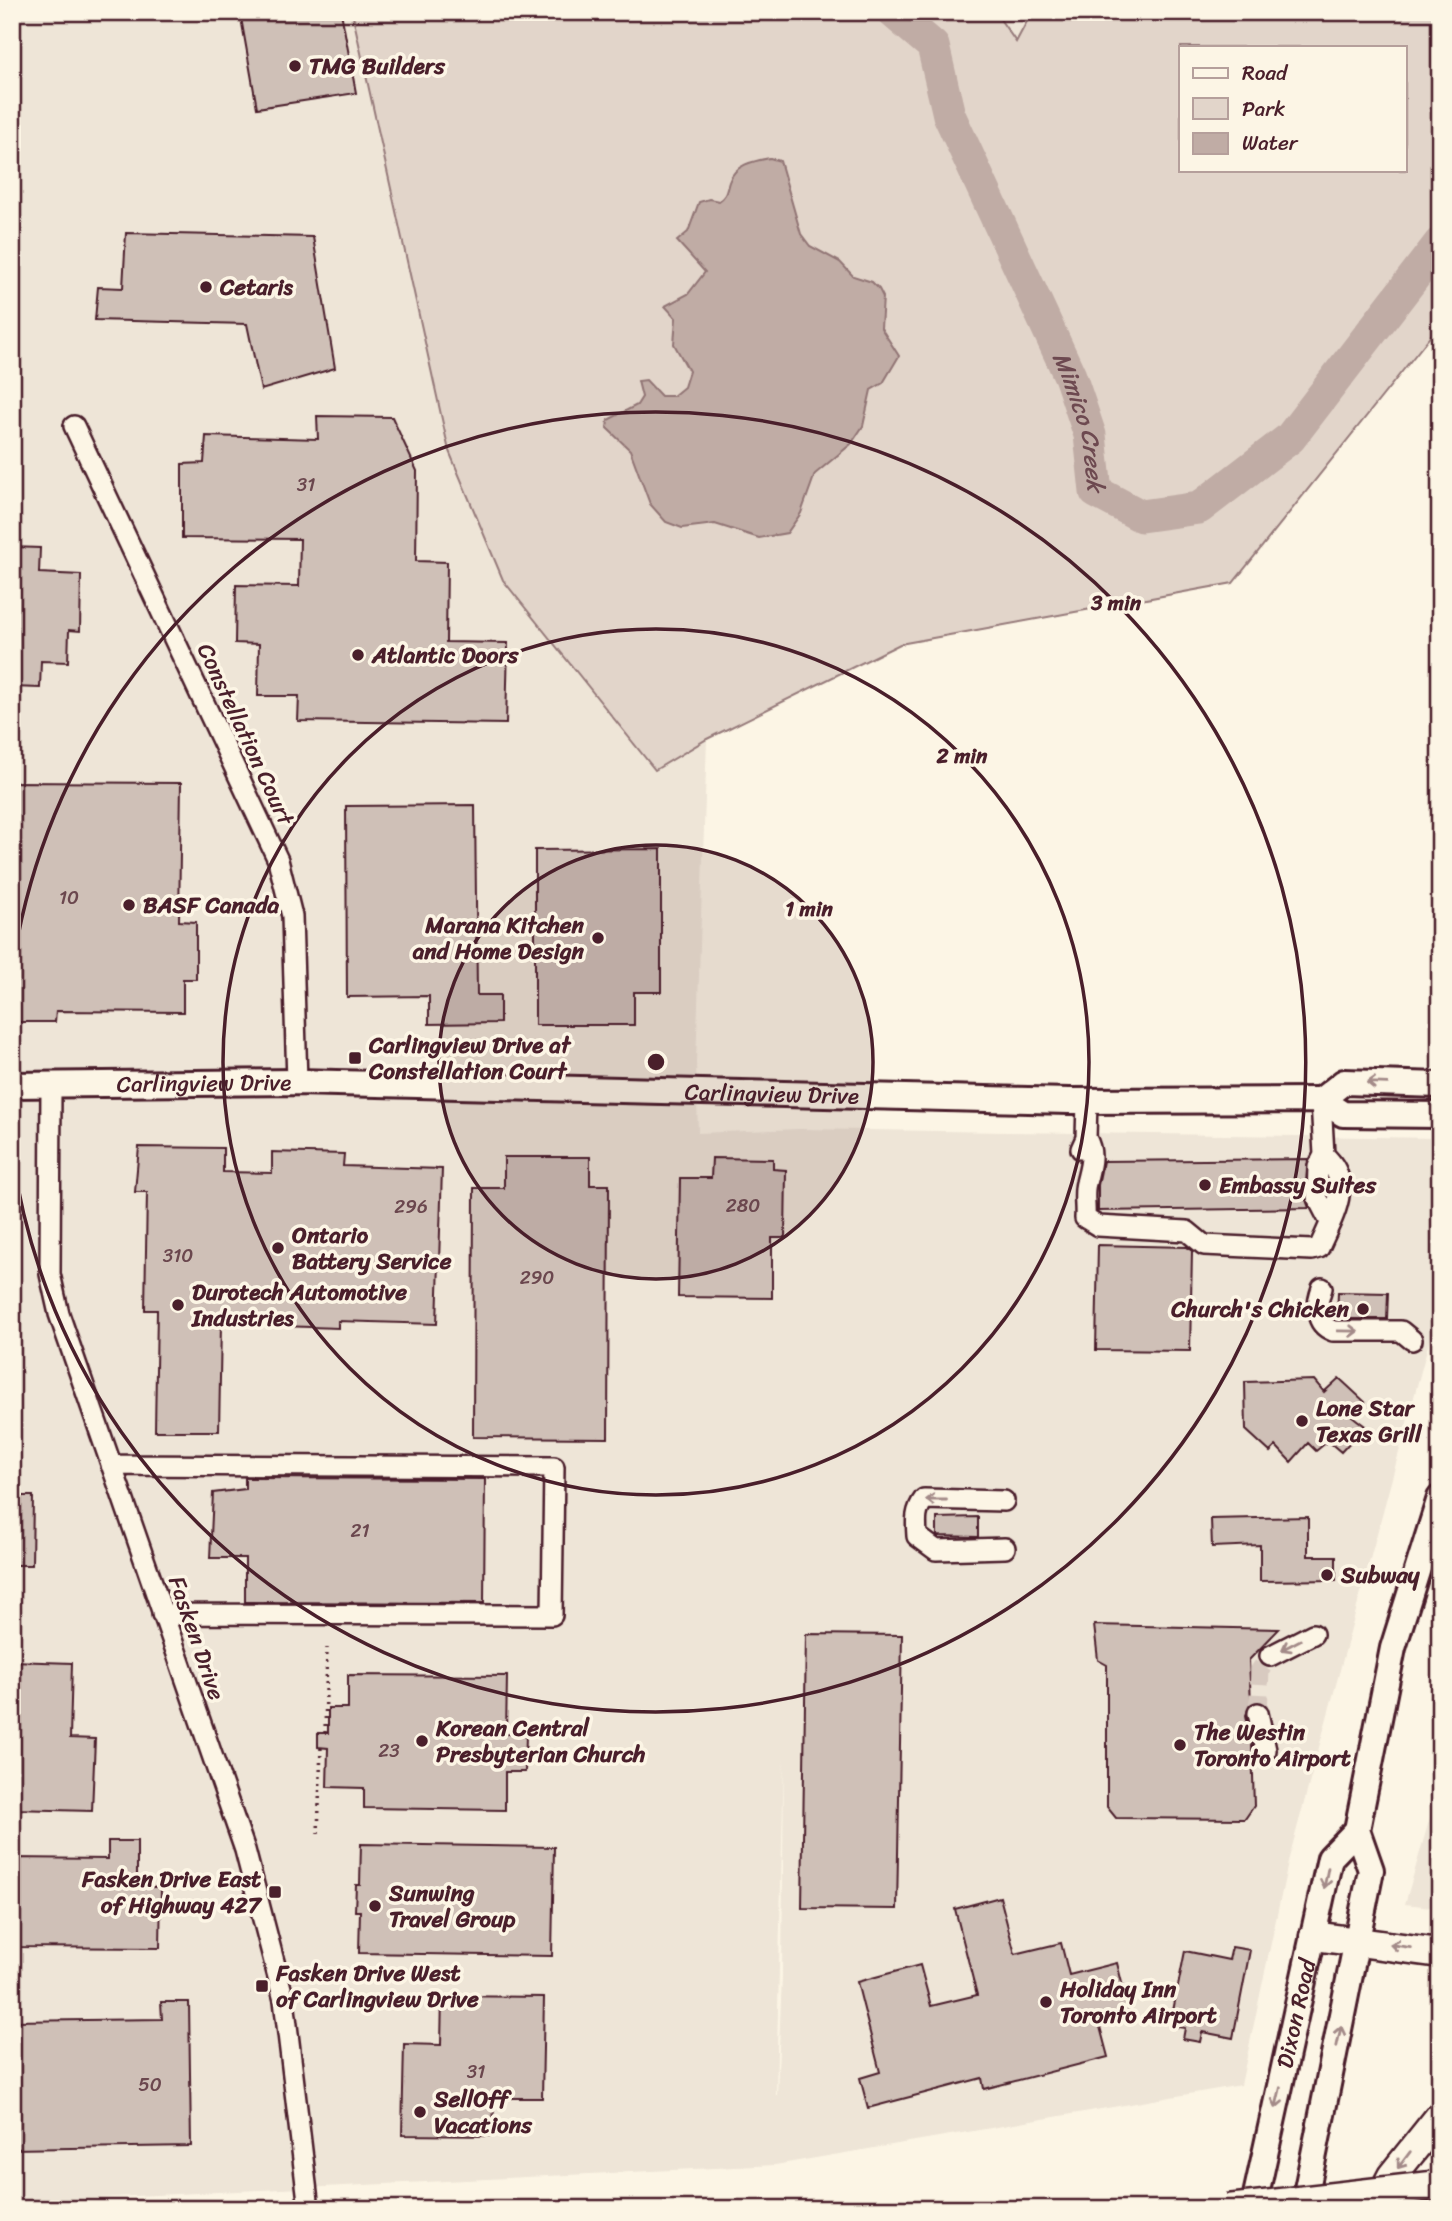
<svg xmlns="http://www.w3.org/2000/svg" width="1452" height="2221" font-family="Sriracha,sans-serif">
<style>
.built{fill:#eee5d7;fill-rule:evenodd}
.green{fill:#e2d5ca;stroke:#967a7a;stroke-width:2;fill-rule:evenodd}
.water{fill:#c0aca5;stroke:#917474;stroke-width:2}
.lines{fill:none;stroke-linecap:round;stroke-linejoin:round}
.river{stroke:#c0aca5;stroke-width:33}
.building{fill:#cfc0b7;stroke:#4a1f2b;stroke-width:2}
.minor-tunnel{stroke:#d8cac0;stroke-width:19;stroke-dasharray:19 10;stroke-linecap:butt}
.minor-casing{stroke:#4a1f2b;stroke-width:24}
.major-casing{stroke:#4a1f2b;stroke-width:30}
.highway-casing{stroke:#4a1f2b;stroke-width:33}
.path{stroke:#4a1f2b;stroke-width:3.5;stroke-dasharray:2 5;stroke-linecap:butt}
.minor{stroke:#fcf5e5;stroke-width:19}
.major{stroke:#fcf5e5;stroke-width:24}
.highway{stroke:#fcf5e5;stroke-width:28}
.highway-bridge-casing{stroke:#4a1f2b;stroke-width:33;stroke-linecap:butt}
.highway-bridge{stroke:#fcf5e5;stroke-width:28}
.oneway{stroke:#a38a88}
.ring{fill:none;stroke:#4a1f2b;stroke-width:3.5}
.poi-dot{fill:#4a1f2b;stroke:#fcf5e5;stroke-width:2.5}
.labels{text-anchor:middle;stroke-width:7;stroke-linejoin:round;paint-order:stroke}
.number-label{font-size:19px;fill:#6b474e}
.poi-label{font-size:23px;font-weight:bold;fill:#4a1f2b;stroke:#fcf5e5;text-anchor:start}
.street-label{font-size:23px;fill:#4a1f2b;stroke:#fcf5e5}
.water-label{font-size:24px;font-style:italic;fill:#6d4950;stroke:#fcf5e5}
.centre{fill:#4a1f2b;stroke:#fcf5e5;stroke-width:3.5}
.ring-label{font-size:21px;text-anchor:middle;font-weight:bold;fill:#4a1f2b;stroke:#fcf5e5;stroke-width:7;stroke-linejoin:round;paint-order:stroke}
</style>
<rect width="100%" height="100%" fill="#fcf5e5"/>
<filter id="ink" filterUnits="userSpaceOnUse"><feTurbulence type="fractalNoise" baseFrequency=".0143" numOctaves="2"/><feDisplacementMap in="SourceGraphic" scale="14" xChannelSelector="R" yChannelSelector="G"/><feConvolveMatrix kernelMatrix="1 2 1 2 8 2 1 2 1" color-interpolation-filters="sRGB"/></filter>
<g filter="url(#ink)">
<path class="built" d="M12 12H352L449 450 656 770 707 739 696 1063 698 1133 799 1129 1440 1138V1301L1289 1858 1241 2085 775 2165 12 2202ZM784 1757 782 1976 777 2095H776Z
M995 12H1032L1016 42Z
M1440 1783V1908L1405 1904Z"/>
<path class="green" d="M352 12H995L1016 42 1032 12H1440V324L1233 583 900 644 707 739 655 770 503 580 449 451ZM1181 47H1405V170H1181Z"/>
<path class="water" d="M770 158 780 161 801 234 810 246 840 262 853 276 872 282 879 289 883 297 881 328 899 356 883 383 871 390 863 426 851 444 815 474 801 513 787 533 759 538 715 524 682 528 666 522 650 504 630 450 607 428 608 420 637 405 642 397 638 381 646 380 661 396H673L684 387 689 371 674 344 676 318 665 306 688 294 705 272 677 241 688 232 699 202 709 199 719 201C727 195 726 191 729 182 735 164 754 161 770 158Z"/>
<g class="lines">
<path class="river" id="s1" d="M893 12 933 46 949 115 1070 376 1090 435 1096 492 1141 516 1199 508 1290 438 1440 243"/>
</g>
<path class="building" d="M275 12H341L356 93 257 108 241 18Z
M126 233 313 237 335 368 261 390 247 324 95 320 98 287 123 288Z
M317 416 392 417 417 471 416 561 447 562 446 642 508 643 506 724 298 721 299 696H258L259 644 235 643 236 585 299 586 300 539 182 538V464L204 463 206 436 318 439Z
M12 547 40 548 39 573 81 575 80 631 69 630 68 662 41 661 40 688 12 687Z
M12 782 181 783 179 921 196 922V979H183V1012L56 1011 55 1022H12Z
M475 805 477 995H500V1023L429 1024V996L347 997 346 806Z
M661 849V992H634V1025H535V850Z
M139 1147 223 1148V1172L272 1173V1152L344 1154 343 1166 442 1169 437 1324 338 1321V1328L221 1324 219 1431H155L157 1310H145L147 1192H135Z
M504 1157H590V1185H609L608 1438 473 1437 474 1188H504Z
M712 1158 773 1159V1169L786 1170 785 1238H772V1298L678 1297 680 1178H711Z
M1308 1159 1305 1197 1309 1208 1098 1211V1185L1103 1161Z
M1098 1245 1187 1247 1192 1251 1190 1351 1096 1350Z
M1338 1292 1388 1293 1387 1319H1337Z
M1339 1378 1365 1402 1352 1416 1365 1426 1341 1452 1328 1441 1316 1451 1308 1443 1291 1462 1276 1446 1270 1452 1246 1430 1245 1382 1314 1380 1324 1392Z
M245 1478 485 1479 484 1603 245 1602V1558H210L213 1493 245 1489Z
M12 1496H33L32 1565H12Z
M978 1517V1537L937 1536V1518Z
M1308 1517V1556H1336V1580L1260 1581V1545L1212 1547 1211 1519Z
M1094 1625 1279 1629 1249 1660 1251 1703 1246 1715 1252 1745 1254 1806 1245 1819 1116 1818 1107 1807V1665L1098 1660Z
M806 1634 902 1635 897 1909 802 1908Z
M12 1661 72 1663 70 1738 95 1739 92 1811 12 1809Z
M348 1675 507 1676 506 1734H526L525 1772H505V1810L364 1808V1788L327 1787 328 1748 318 1747V1733H328V1708H348Z
M108 1841H137V1887H161L160 1948 12 1947V1858L108 1859Z
M361 1844 554 1847 552 1956 359 1953 360 1911H355L356 1885H360Z
M1000 1897 1015 1954 1061 1943 1069 1975 1117 1963 1130 2015 1099 2023 1108 2057 984 2089 982 2078 868 2108 860 2078 880 2072 857 1982 920 1965 931 2006 977 1995 955 1909Z
M1232 1947 1250 1950 1233 2038 1202 2032 1200 2042 1183 2039 1185 2028 1170 2026 1185 1951 1229 1960Z
M442 1996 544 1997 542 2098H494L493 2136 402 2135 404 2044 441 2045Z
M161 2002H189L191 2146 12 2149V2021L162 2019Z"/>
<g class="lines">
<path class="minor-tunnel" d="M1258 1713 1260 1670 1270 1656"/>
<defs>
<path id="minor" d="M74 426 278 860 292 916 297 1082
M51 1085 50 1274 59 1314 245 1850 284 2000 309 2209
M1321 1100 1324 1155 1318 1167 1317 1197 1330 1222
M1086 1138C1095 1154 1090 1166 1086 1183 1083 1193 1086 1207 1085 1218L1098 1226 1187 1231 1204 1245 1312 1250 1319 1248C1333 1216 1355 1182 1324 1155
M1081 1149 1086 1138 1087 1101
M1322 1288C1316 1305 1314 1324 1333 1331H1401L1412 1340
M111 1465 554 1467 552 1615 162 1614
M1004 1501 924 1499C915 1511 916 1521 917 1536L936 1550 1005 1548
M1270 1656 1313 1634
M1258 1713 1266 1750"/>
<g id="major">
<path id="s2" d="M12 1085 297 1082 1069 1101 1321 1100 1343 1114 1440 1115"/>
<path d="M1321 1100 1344 1082 1440 1085"/>
<path id="s3" d="M1253 2209 1330 1858 1357 1830"/>
<path d="M1303 2209 1371 1870 1357 1830 1393 1648 1440 1498"/>
</g>
<path id="highway" d="M1314 1936 1440 1953
M1375 2209 1392 2176 1440 2116"/>
</defs>
<use href="#minor" class="minor-casing"/>
<use href="#major" class="major-casing"/>
<use href="#highway" class="highway-casing"/>
<path class="path" d="M325 1733 327 1648
M318 1834 321 1747"/>
<use href="#minor" class="minor"/>
<use href="#major" class="major"/>
<use href="#highway" class="highway"/>
<defs>
<path id="highway-bridge" d="M1228 2209 1431 2186"/>
</defs>
<use href="#highway-bridge" class="highway-bridge-casing"/>
<use href="#highway-bridge" class="highway-bridge"/>
</g>
<defs><path id="oneway-shaft" d="M-6 0H5M1.5-3L5.5 0L1.5 3" fill="none" stroke-width="1.6" stroke-linecap="round" stroke-linejoin="round" transform="scale(1.75)"/></defs>
<g class="oneway">
<use href="#oneway-shaft" transform="translate(1377 1083) rotate(-178)"/>
<use href="#oneway-shaft" transform="translate(1348 1331) rotate(1)"/>
<use href="#oneway-shaft" transform="translate(936 1500) rotate(-180)"/>
<use href="#oneway-shaft" transform="translate(1291 1645) rotate(152)"/>
<use href="#oneway-shaft" transform="translate(1326 1878) rotate(101)"/>
<use href="#oneway-shaft" transform="translate(1400 1946) rotate(-171)"/>
<use href="#oneway-shaft" transform="translate(1339 2036) rotate(-78)"/>
<use href="#oneway-shaft" transform="translate(1278 2098) rotate(103)"/>
<use href="#oneway-shaft" transform="translate(1404 2160) rotate(127)"/>
</g>
</g>
<circle cx="656" cy="1062" r="217" fill="#4a1f2b" fill-opacity=".12"/>
<g class="ring">
<circle cx="656" cy="1062" r="217"/>
<circle cx="656" cy="1062" r="433"/>
<path d="M12 972A650 650 0 1 1 12 1152"/>
</g>
<g class="poi-dot">
<circle cx="295" cy="66" r="7"/>
<circle cx="206" cy="287" r="7"/>
<circle cx="358" cy="655" r="7"/>
<circle cx="129" cy="905" r="7"/>
<circle cx="598" cy="938" r="7"/>
<rect x="348" y="1051" width="14" height="14" rx="3.5"/>
<circle cx="1205" cy="1185" r="7"/>
<circle cx="278" cy="1248" r="7"/>
<circle cx="178" cy="1305" r="7"/>
<circle cx="1363" cy="1309" r="7"/>
<circle cx="1302" cy="1421" r="7"/>
<circle cx="1327" cy="1575" r="7"/>
<circle cx="422" cy="1741" r="7"/>
<circle cx="1180" cy="1745" r="7"/>
<rect x="268" y="1885" width="14" height="14" rx="3.5"/>
<circle cx="375" cy="1906" r="7"/>
<rect x="255" y="1979" width="14" height="14" rx="3.5"/>
<circle cx="1046" cy="2002" r="7"/>
<circle cx="420" cy="2112" r="7"/>
</g>
<g class="labels">
<g class="number-label">
<text x="306" y="491">31</text>
<text x="69" y="904">10</text>
<text x="743" y="1212">280</text>
<text x="411" y="1213">296</text>
<text x="178" y="1262">310</text>
<text x="537" y="1284">290</text>
<text x="360" y="1537">21</text>
<text x="389" y="1757">23</text>
<text x="476" y="2078">31</text>
<text x="150" y="2091">50</text>
</g>
<g class="poi-label">
<text x="309" y="74">TMG Builders</text>
<text x="220" y="295">Cetaris</text>
<text x="372" y="663">Atlantic Doors</text>
<text x="143" y="913">BASF Canada</text>
<text x="584" y="933" text-anchor="end">Marana Kitchen<tspan x="584" dy="26">and Home Design</tspan></text>
<text x="369" y="1053">Carlingview Drive at<tspan x="369" dy="26">Constellation Court</tspan></text>
<text x="1219" y="1193">Embassy Suites</text>
<text x="292" y="1243">Ontario<tspan x="292" dy="26">Battery Service</tspan></text>
<text x="192" y="1300">Durotech Automotive<tspan x="192" dy="26">Industries</tspan></text>
<text x="1349" y="1317" text-anchor="end">Church's Chicken</text>
<text x="1316" y="1416">Lone Star<tspan x="1316" dy="26">Texas Grill</tspan></text>
<text x="1341" y="1583">Subway</text>
<text x="436" y="1736">Korean Central<tspan x="436" dy="26">Presbyterian Church</tspan></text>
<text x="1194" y="1740">The Westin<tspan x="1194" dy="26">Toronto Airport</tspan></text>
<text x="261" y="1887" text-anchor="end">Fasken Drive East<tspan x="261" dy="26">of Highway 427</tspan></text>
<text x="389" y="1901">Sunwing<tspan x="389" dy="26">Travel Group</tspan></text>
<text x="276" y="1981">Fasken Drive West<tspan x="276" dy="26">of Carlingview Drive</tspan></text>
<text x="1060" y="1997">Holiday Inn<tspan x="1060" dy="26">Toronto Airport</tspan></text>
<text x="434" y="2107">SellOff<tspan x="434" dy="26">Vacations</tspan></text>
</g>
<g class="street-label">
<text transform="translate(246 734) rotate(65)" y="8">Constellation Court</text>
<text dy="8" stroke="none"><textPath href="#s2" startOffset="192">Carlingview Drive</textPath></text>
<text dy="8" stroke="none"><textPath href="#s2" startOffset="760">Carlingview Drive</textPath></text>
<text transform="translate(197 1638) rotate(71)" y="8">Fasken Drive</text>
<text dy="8" stroke="none"><textPath href="#s3" startOffset="200">Dixon Road</textPath></text>
</g>
<g class="water-label">
<text dy="8" stroke="none"><textPath href="#s1" startOffset="458">Mimico Creek</textPath></text>
</g>
</g>
<circle cx="656" cy="1062" r="10" class="centre"/>
<g class="ring-label">
<text x="1116" y="610">3 min</text>
<text x="962" y="763">2 min</text>
<text x="809" y="916">1 min</text>
</g>
<rect width="1452" height="2221" fill="none" stroke="#fcf5e5" stroke-width="42"/>
<rect x="21" y="21" width="1410" height="2179" fill="none" stroke="#4a1f2b" stroke-width="2.5" filter="url(#ink)"/>
<rect x="1179" y="46" width="228" height="126" fill="#fcf5e5" stroke="#b59f9b" stroke-width="2"/>
<rect x="1193" y="68" width="35" height="10" fill="#fcf5e5" stroke="#b59f9b" stroke-width="2"/>
<text x="1242" y="80" font-size="21" fill="#4a1f2b">Road</text>
<rect x="1193" y="98" width="35" height="21" fill="#e2d5ca" stroke="#b59f9b" stroke-width="2"/>
<text x="1242" y="116" font-size="21" fill="#4a1f2b">Park</text>
<rect x="1193" y="133" width="35" height="21" fill="#c0aca5" stroke="#b59f9b" stroke-width="2"/>
<text x="1242" y="150" font-size="21" fill="#4a1f2b">Water</text>
</svg>
